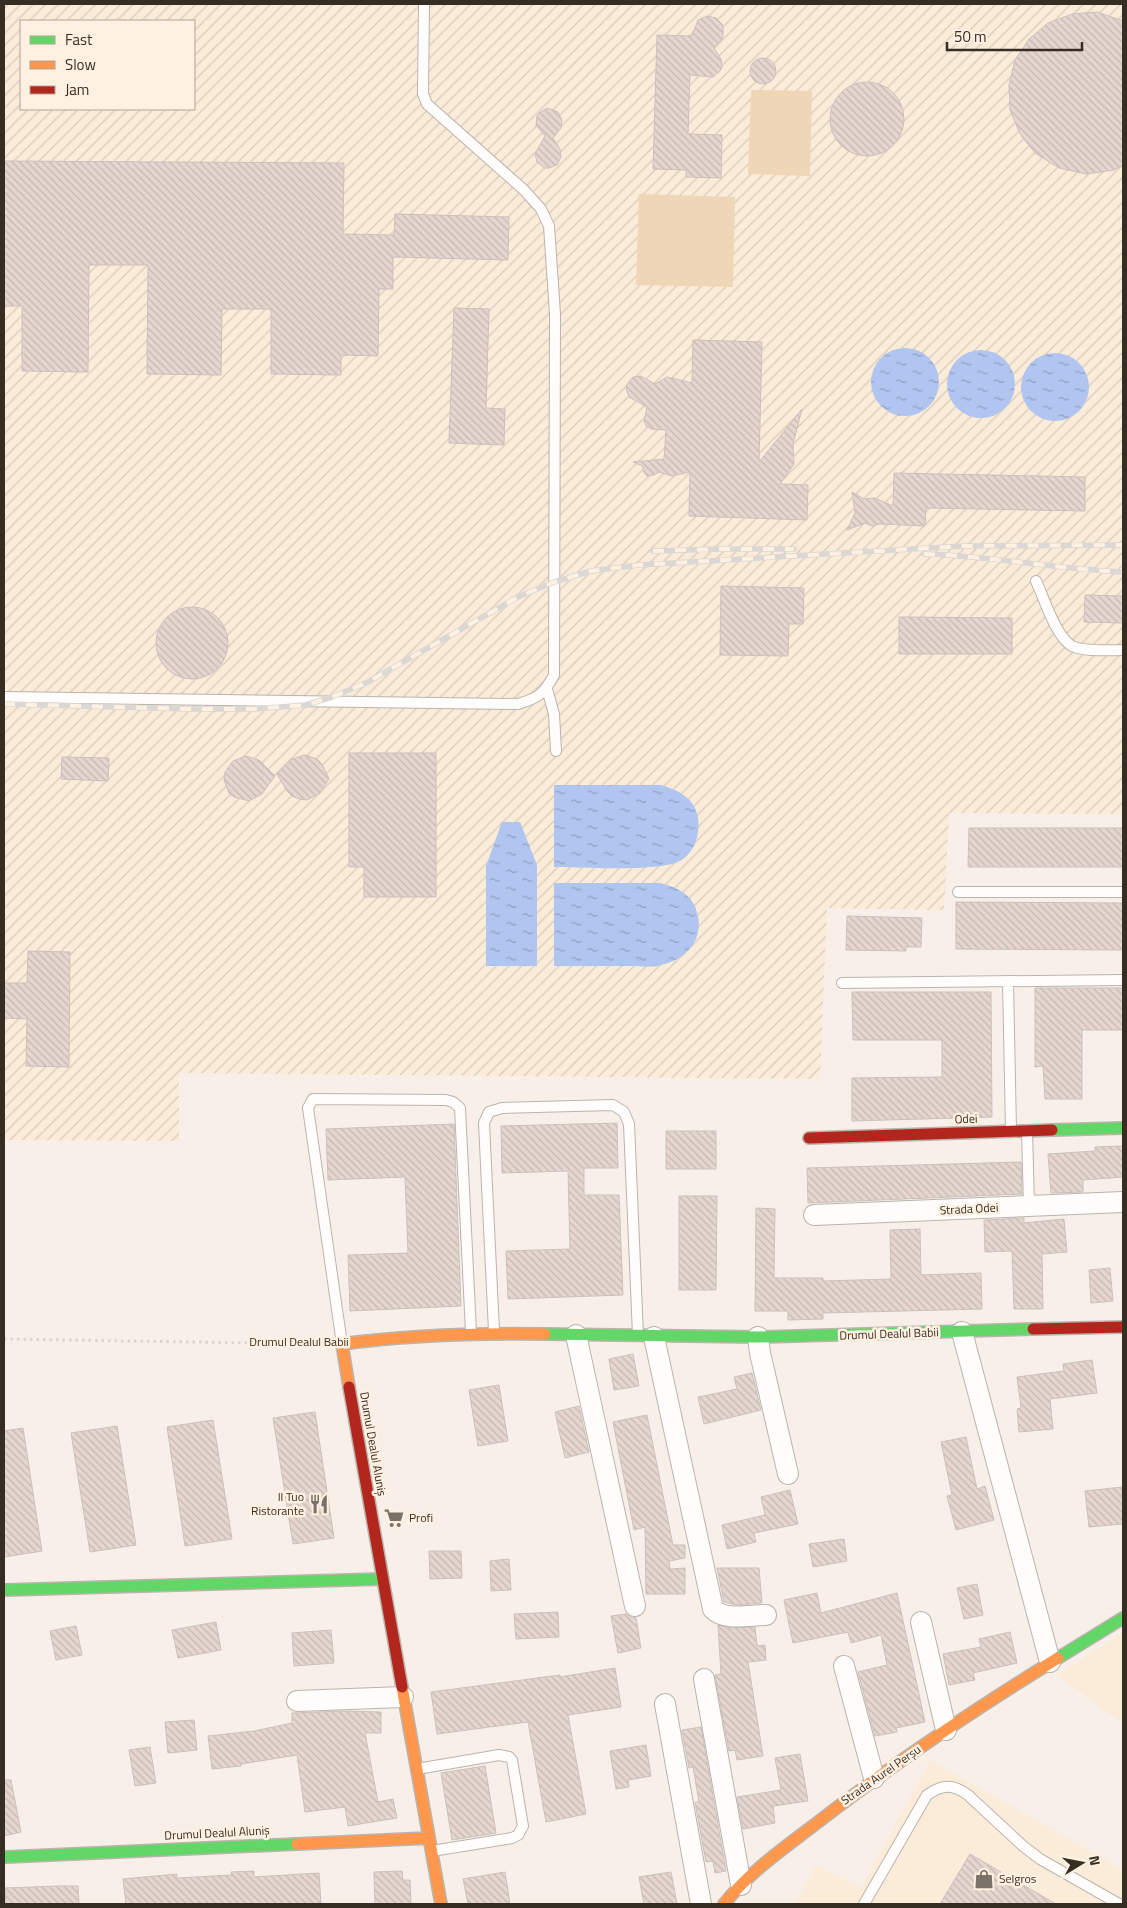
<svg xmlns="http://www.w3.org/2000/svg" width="1127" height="1908" font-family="'Titillium Web',sans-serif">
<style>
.built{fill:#fbecd9}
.industrial{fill:url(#industrial-furrows);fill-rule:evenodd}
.grass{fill:#eed6b6}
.water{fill:url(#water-ripples)}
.building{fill:url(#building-back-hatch);stroke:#cbc1bc}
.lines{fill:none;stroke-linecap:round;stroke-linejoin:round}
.lane-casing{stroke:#bbb4ac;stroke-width:12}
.street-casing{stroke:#bbb4ac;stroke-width:22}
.fast-casing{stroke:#bbb4ac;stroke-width:14}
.slow-casing{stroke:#bbb4ac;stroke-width:14}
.jam-casing{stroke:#bbb4ac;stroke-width:14}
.path{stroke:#d8d5d2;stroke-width:3;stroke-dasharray:2.5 4;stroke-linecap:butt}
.lane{stroke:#fefdfc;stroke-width:10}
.street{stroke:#fefdfc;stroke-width:20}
.fast{stroke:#63d668;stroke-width:11}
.slow{stroke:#ff974d;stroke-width:11}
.jam{stroke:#b3261e;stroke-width:11}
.rail-casing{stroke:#dad7d4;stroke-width:5.5}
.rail{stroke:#fff1e1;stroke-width:4;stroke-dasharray:11;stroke-linecap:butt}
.labels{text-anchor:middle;stroke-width:5;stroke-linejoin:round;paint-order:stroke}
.street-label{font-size:12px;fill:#362e23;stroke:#fff1e1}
.poi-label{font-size:12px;fill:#362e23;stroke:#fff1e1;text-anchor:start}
</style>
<defs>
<pattern id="industrial-furrows" width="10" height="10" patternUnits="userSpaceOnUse" patternTransform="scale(1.25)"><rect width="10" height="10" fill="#fbecd9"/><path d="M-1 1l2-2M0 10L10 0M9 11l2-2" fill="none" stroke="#d8cbba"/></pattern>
<pattern id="water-ripples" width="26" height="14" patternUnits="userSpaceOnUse" patternTransform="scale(1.25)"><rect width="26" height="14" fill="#b0c5f0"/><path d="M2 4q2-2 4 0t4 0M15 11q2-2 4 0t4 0" fill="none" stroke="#90a0c2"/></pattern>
<pattern id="building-back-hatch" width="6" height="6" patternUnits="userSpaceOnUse" patternTransform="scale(1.25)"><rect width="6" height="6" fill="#e6d6d0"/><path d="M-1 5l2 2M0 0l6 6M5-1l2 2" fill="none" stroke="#c6b8b2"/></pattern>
</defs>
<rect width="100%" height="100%" fill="#f8f0e8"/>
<path class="built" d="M1123 1632V1724L1057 1675Z
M930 1760 1123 1870V1904H795L816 1865 861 1888Z"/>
<path class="industrial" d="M4 4H1123V814L949 813 944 910 827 908 820 1079 179 1073V1141L4 1140ZM21 21H194V109H21Z"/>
<path class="grass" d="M751 90 812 91 810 176 748 174Z
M639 194 735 197 733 287 636 285Z"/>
<path class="water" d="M871 382a34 34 0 1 1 68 0a34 34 0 1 1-68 0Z
M947 384a34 34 0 1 1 68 0a34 34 0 1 1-68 0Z
M1021 387a34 34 0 1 1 68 0a34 34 0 1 1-68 0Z
M554 785H661C678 790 695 798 698 818 700 833 696 849 683 859 666 873 580 867 554 867Z
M502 822H520L537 865V966H486V866Z
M554 883H660C679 888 694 895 698 916 703 941 685 960 661 965 652 968 640 966 631 966 605 966 579 966 554 966Z"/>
<path class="building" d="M1097 12 1123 21V165L1114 170 1086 174 1059 168 1035 153 1020 134 1010 110 1009 85 1015 60 1029 39 1048 23 1072 14Z
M707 16 716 18 723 25V35L722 39 714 48 721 59 722 67 720 71 713 77 690 75 688 134 722 135 721 178 686 177V170L653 169 657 35 692 36 698 20Z
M750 71a13 13 0 1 1 26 0a13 13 0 1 1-26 0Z
M830 119a37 37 0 1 1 74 0a37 37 0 1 1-74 0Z
M547 108 558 112 562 120 561 128 553 138 560 149 561 157 557 165 549 168H544L537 162 535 154 545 136 536 125 537 116 539 113Z
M4 161 344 163 343 234 394 235 395 214 509 217 508 260 393 257V289H379L378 356 341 355V375L271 374V309H222L221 375 147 374 148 265H89L88 372 22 371V306H4Z
M454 308 489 309 486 408 505 409 504 445 449 443Z
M693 340 762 342 759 462 802 409 793 444 794 464 780 484 808 485 807 520 689 516 690 472 672 476 659 472 654 475 647 476 643 471V466L633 462 664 459 666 430 651 429 646 426 644 421 647 407 629 397 626 388 627 384 633 377 641 376 655 384 667 377 692 383Z
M894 473 1085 477V511L926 508 925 526 880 524 872 526 865 523 847 530 855 513 852 492 864 499 875 498 893 506Z
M721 586 804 588 803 624H789L788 656 720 655Z
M1085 595 1123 596V623L1084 622Z
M156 643a36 36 0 1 1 72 0a36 36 0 1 1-72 0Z
M899 617 1012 618V654H899Z
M349 753H436V897H364V867H349Z
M304 755 317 759 322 764 329 779 320 793 307 800 299 799 292 796 287 791 277 774 290 760Z
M246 756 259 760 275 776 262 794 249 801 234 797 229 793 224 780 225 772 233 761Z
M62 757 109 758 108 781 61 779Z
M969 828H1123V867H968Z
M956 902 1123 903V950L956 949Z
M847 916 922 918 921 947H906V951L846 950Z
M28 951 70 952 69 1067 26 1066 27 1019 4 1018V983H27Z
M1035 988H1123V1030H1082V1099H1045L1043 1066 1035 1067Z
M852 992H991L992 1117 852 1121V1078L942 1077V1040H853Z
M617 1123 618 1168H584V1195H619L623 1295 508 1299 506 1251 570 1249 568 1171 502 1173 501 1126Z
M454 1124 461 1306 350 1311 348 1255 408 1253 405 1177 328 1180 326 1129Z
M666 1131H716V1169H666Z
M1123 1146V1177L1083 1180V1192L1051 1193 1048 1154 1095 1151V1147Z
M1021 1162 1022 1194 808 1203 807 1168Z
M679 1196H717L716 1290H679Z
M756 1208 775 1209 774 1278H823V1281L891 1279 890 1230 920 1229 921 1275 981 1273 982 1309 823 1313V1319L788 1320V1311H755Z
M1024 1218V1223L1064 1219 1067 1252 1042 1254 1043 1309H1014L1012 1251 985 1252 984 1220Z
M1110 1268 1113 1301 1091 1303 1089 1270Z
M633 1354 639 1386 614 1390 609 1359Z
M1092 1360 1097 1393 1050 1399 1053 1429 1019 1432 1017 1409 1021 1408 1017 1377 1064 1371 1063 1364Z
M752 1373 761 1410 704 1424 698 1397 737 1389 734 1377Z
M499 1385 508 1441 478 1446 469 1390Z
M579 1406 589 1452 565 1458 555 1412Z
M315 1412 334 1538 293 1544 273 1418Z
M647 1415 673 1545H685V1558L669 1561 670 1569 685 1568V1594H646L645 1527 634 1530 613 1422Z
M213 1420 232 1539 185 1546 167 1427Z
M117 1426 136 1545 90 1552 71 1433Z
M23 1428 42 1551 4 1557V1431Z
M966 1437 977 1489 985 1486 994 1520 956 1530 947 1496 952 1495 941 1442Z
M1122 1487 1123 1524 1089 1527 1085 1491Z
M790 1490 798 1524 754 1533 756 1542 727 1549 722 1525 765 1515 761 1497Z
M844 1539 847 1561 813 1567 809 1544Z
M429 1551H461L462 1578 430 1579Z
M509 1559 511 1590 491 1591 490 1561Z
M717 1568H759L762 1603 738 1605 724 1602Z
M977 1584 983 1615 964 1619 957 1588Z
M817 1593 821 1613 897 1593 925 1722 896 1728 897 1732 875 1736 858 1672 887 1665 881 1635 851 1643 848 1632 793 1643 784 1600Z
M558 1612 559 1637 516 1639 514 1614Z
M626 1614 631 1617 636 1618 641 1648 618 1653 611 1616Z
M216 1622 221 1650 178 1658 172 1630Z
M718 1625 730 1628 755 1627 757 1646 765 1645 766 1660 748 1662 763 1756 737 1760 735 1750 729 1751 715 1675 721 1674Z
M76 1626 82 1655 56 1660 50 1631Z
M331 1630 334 1663 294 1666 292 1633Z
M1010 1632 1017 1663 973 1673 975 1680 949 1685 943 1654 981 1647 979 1639Z
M615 1668 621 1707 568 1715 586 1814 546 1822 528 1722 437 1734 431 1692 560 1675V1677Z
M341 1711 381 1712V1733H365L378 1802 393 1799 397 1818 348 1826 345 1807 305 1812 297 1755 241 1764V1766L212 1769 208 1736 254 1731 292 1723V1713Z
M194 1720 197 1750 168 1753 165 1722Z
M701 1727 726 1871 715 1873 713 1861 706 1862 695 1802H699L693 1767 689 1768 682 1730Z
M646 1745 651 1776 628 1780 629 1787 616 1789 610 1751Z
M150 1747 156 1783 135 1786 129 1750Z
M800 1754 808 1801 773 1806 775 1823 743 1829 737 1797 781 1790 775 1758Z
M485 1766 496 1833 452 1840 441 1773Z
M4 1780H11L21 1832 4 1836Z
M970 1854 1056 1904H940Z
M254 1871V1877L319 1873 321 1904H126L123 1879 177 1874V1878L232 1875 231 1872Z
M402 1871 403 1880H410L411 1904H375L374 1872Z
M505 1872 510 1904H468L463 1879Z
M671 1872 677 1904H644L639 1877Z
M57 1886H78L79 1904H6L5 1888Z"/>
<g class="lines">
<defs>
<path id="lane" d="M1036 581C1044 598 1056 637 1072 646 1084 652 1110 650 1123 650
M547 689 554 714 556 751
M4 697 518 704C538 698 544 694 554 675L555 314 549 226 541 209 524 190 427 104 423 94 424 4
M958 892H1123
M1008 981 1011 1130
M842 983 1123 980
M1027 1132 1029 1206
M494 1331 484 1123 489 1112 502 1108 613 1105 624 1112 629 1124 638 1335
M342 1344 308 1108 313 1099 446 1100 453 1102 460 1108 471 1332
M417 1769 499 1755 509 1757 512 1760 523 1826 518 1835 512 1838 432 1851
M864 1904 927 1795C943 1784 953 1784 968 1795L1023 1846 1040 1859 1119 1904"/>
<path id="street" d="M814 1215 1123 1202
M962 1332 1050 1662
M576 1335 635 1606
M654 1337 713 1609C724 1621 750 1615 766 1615
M758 1337 760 1353 788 1474
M921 1622 946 1730
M844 1666 874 1778
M704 1679 741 1885
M297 1701 403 1697
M665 1704 701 1904"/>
<path id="fast" d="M1052 1130 1123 1128
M545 1334 758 1337 1033 1329
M4 1590 382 1579
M1058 1658 1123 1618
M6 1857 297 1844"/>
<path id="slow" d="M349 1387 342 1344C410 1335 476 1333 545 1334
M402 1687 441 1904
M297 1844 429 1838
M724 1904C751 1870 787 1846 822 1819 897 1761 977 1708 1058 1658"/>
<path id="jam" d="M809 1138 1052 1130
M1033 1329 1123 1327
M349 1387 402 1687"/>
</defs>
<use href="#lane" class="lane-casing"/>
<use href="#street" class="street-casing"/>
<use href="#fast" class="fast-casing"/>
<use href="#slow" class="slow-casing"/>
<use href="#jam" class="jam-casing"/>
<path class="path" d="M4 1339 321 1344"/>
<use href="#lane" class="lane"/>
<use href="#street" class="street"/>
<use href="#fast" class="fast"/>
<use href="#slow" class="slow"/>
<use href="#jam" class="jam"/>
<defs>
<path id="rail" d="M653 551 721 549H794
M924 554C991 556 1057 569 1123 572
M4 704 191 709H253L306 705 332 697 366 683 518 597 554 582 591 571 639 565 964 546 1123 545"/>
</defs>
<use href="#rail" class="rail-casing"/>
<use href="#rail" class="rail"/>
</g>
<defs>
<symbol id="restaurant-bare" viewBox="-9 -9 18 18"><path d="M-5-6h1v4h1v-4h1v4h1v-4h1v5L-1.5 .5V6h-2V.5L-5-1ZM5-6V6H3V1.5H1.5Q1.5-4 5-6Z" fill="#7a7268" stroke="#fff1e1" stroke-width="2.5" paint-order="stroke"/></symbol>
<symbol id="supermarket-bare" viewBox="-9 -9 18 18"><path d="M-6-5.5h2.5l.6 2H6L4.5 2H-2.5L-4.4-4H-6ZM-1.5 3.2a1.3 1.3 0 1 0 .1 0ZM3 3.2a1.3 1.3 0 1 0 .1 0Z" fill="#7a7268" stroke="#fff1e1" stroke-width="2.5" paint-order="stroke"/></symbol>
<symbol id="shop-bare" viewBox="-9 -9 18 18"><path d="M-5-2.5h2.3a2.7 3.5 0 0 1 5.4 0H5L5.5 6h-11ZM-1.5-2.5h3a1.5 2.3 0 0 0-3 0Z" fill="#7a7268" stroke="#fff1e1" stroke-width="2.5" paint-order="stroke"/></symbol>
</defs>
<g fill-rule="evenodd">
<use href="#restaurant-bare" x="305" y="1490" width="28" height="28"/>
<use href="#supermarket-bare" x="380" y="1504" width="28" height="28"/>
<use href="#shop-bare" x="970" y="1865" width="28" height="28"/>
</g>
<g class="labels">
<g class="street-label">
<text transform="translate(966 1119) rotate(-2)" y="4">Odei</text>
<text transform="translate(969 1209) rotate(-3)" y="4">Strada Odei</text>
<text transform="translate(889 1334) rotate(-2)" y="4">Drumul Dealul Babii</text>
<text x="299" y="1346">Drumul Dealul Babii</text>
<text transform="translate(373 1444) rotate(80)" y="4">Drumul Dealul Aluniș</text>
<text transform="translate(881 1775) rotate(-35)" y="4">Strada Aurel Perșu</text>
<text transform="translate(217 1833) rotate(-3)" y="4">Drumul Dealul Aluniș</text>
</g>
<g class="poi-label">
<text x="304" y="1501" text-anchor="end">Il Tuo<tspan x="304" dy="14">Ristorante</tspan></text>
<text x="409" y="1522">Profi</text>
<text x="999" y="1883">Selgros</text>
</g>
</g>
<rect width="1127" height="1908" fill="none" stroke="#362e23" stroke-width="10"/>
<rect x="20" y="20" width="175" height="90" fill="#fff1e1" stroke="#afa395"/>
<rect x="30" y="36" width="25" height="8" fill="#63d668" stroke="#afa395"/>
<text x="65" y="45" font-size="15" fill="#362e23">Fast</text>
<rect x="30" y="61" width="25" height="8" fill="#ff974d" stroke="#afa395"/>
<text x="65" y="70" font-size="15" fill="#362e23">Slow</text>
<rect x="30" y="86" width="25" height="8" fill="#b3261e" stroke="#afa395"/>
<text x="65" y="95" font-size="15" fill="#362e23">Jam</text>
<g transform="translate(1082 1863) rotate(80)" stroke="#fff1e1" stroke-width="4" paint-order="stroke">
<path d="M0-4L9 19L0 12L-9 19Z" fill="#362e23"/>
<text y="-8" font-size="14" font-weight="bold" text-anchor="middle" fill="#362e23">N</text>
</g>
<path d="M947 42v8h135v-8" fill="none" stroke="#362e23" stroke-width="2.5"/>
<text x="954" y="42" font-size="15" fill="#362e23" stroke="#fff1e1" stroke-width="4" paint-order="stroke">50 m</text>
</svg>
